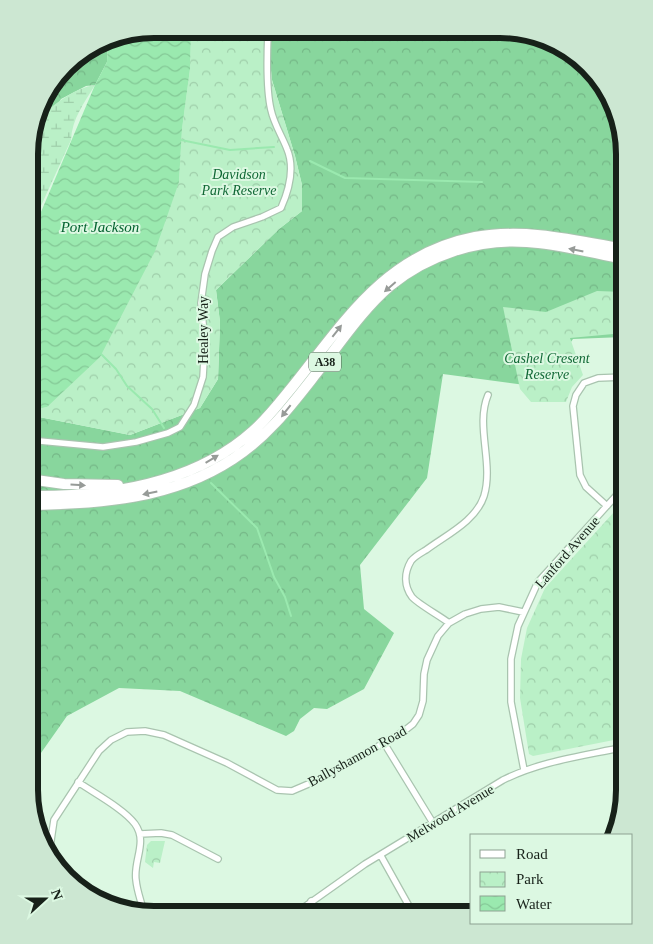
<svg xmlns="http://www.w3.org/2000/svg" width="653" height="944" font-family="'Times New Roman',serif">
<style>
.forest{fill:url(#forest-crowns)}
.wetland{fill:url(#wetland-marsh)}
.park{fill:url(#park-crowns)}
.water{fill:url(#water-waves)}
.lines{fill:none;stroke-linecap:round;stroke-linejoin:round}
.stream{stroke:#9ae9af;stroke-width:2}
.minor-casing{stroke:#a9c4af;stroke-width:8}
.trunk-casing{stroke:#a9c4af;stroke-width:12}
.minor{stroke:#fff;stroke-width:5.5}
.trunk{stroke:#fff;stroke-width:10}
.oneway{fill:#979b98}
.labels{text-anchor:middle;stroke-width:4;stroke-linejoin:round;paint-order:stroke}
.shield{fill:#dcf8e2;stroke:#526255;stroke-width:1}
.shield-label{font-size:12px;font-weight:bold;fill:#172119}
.park-label{font-size:14px;font-style:italic;fill:#106835;stroke:#dcf8e2}
.street-label{font-size:14px;fill:#172119;stroke:#dcf8e2}
.water-label{font-size:15px;font-style:italic;fill:#046230;stroke:#dcf8e2}
.rim{fill:none;stroke:#172119;stroke-width:6}
</style>
<defs>
<pattern id="forest-crowns" width="20" height="18" patternUnits="userSpaceOnUse" patternTransform="scale(1.25)"><rect width="20" height="18" fill="#88d69d"/><path d="M2 6a3 3 0 1 1 6 0M12 15a3 3 0 1 1 6 0" fill="none" stroke="#75b787"/></pattern>
<pattern id="wetland-marsh" width="20" height="14" patternUnits="userSpaceOnUse" patternTransform="scale(1.25)"><rect width="20" height="14" fill="#baf0c7"/><path d="M1 5h8M5 5V1M11 12h8M15 12V8" fill="none" stroke="#9fceaa"/></pattern>
<pattern id="park-crowns" width="20" height="18" patternUnits="userSpaceOnUse" patternTransform="scale(1.25)"><rect width="20" height="18" fill="#baf0c7"/><path d="M2 6a3 3 0 1 1 6 0M12 15a3 3 0 1 1 6 0" fill="none" stroke="#9fceaa"/></pattern>
<pattern id="water-waves" width="16" height="10" patternUnits="userSpaceOnUse" patternTransform="scale(1.25)"><rect width="16" height="10" fill="#9ae9af"/><path d="M0 5q4-4 8 0t8 0" fill="none" stroke="#84c896"/></pattern>
</defs>
<rect width="100%" height="100%" fill="#dcf8e2"/>
<path class="forest" d="M516 30 575 54 612 98 624 153V337L573 339 540 387 443 374 427 478 360 565 364 609 394 633 364 689 327 709 314 708 300 719 294 731 286 736 180 691 119 688 67 716 29 770V415L130 435 200 408 218 379 220 322 216 290 279 229 302 211V185L295 156 272 80 267 33Z
M108 38 107 62 95 85 86 86 61 99 39 134 40 157 33 192 30 198V137L45 91 71 59Z"/>
<path class="wetland" d="M95 85C84 103 72 119 71 140L30 230V198L33 192 40 157 39 134 44 113C59 101 75 88 95 85Z"/>
<path class="park" d="M267 33 272 80 295 156 302 185V211L279 229 216 290 220 322 218 379 200 408 130 435 29 415V411L47 407 179 182 182 129 190 69 191 34Z
M597 291 624 292V333L570 338 583 375 572 387 566 402H531L520 389 503 307 546 312Z
M624 501V738L533 756 529 754 520 698 521 659 527 628 545 588Z
M151 841H165L160 863 154 862 153 868 145 862 147 845Z"/>
<path class="water" d="M191 34 190 69 182 129 179 182 155 251 100 357 47 407 29 411 30 232 35 226 95 85 107 62 108 38 113 35Z"/>
<g class="lines">
<path class="stream" d="M181 140 230 150 274 147
M310 161 345 178 482 182
M101 354 116 369 127 386 152 409 164 428
M211 483 257 528 274 577 285 597 291 616"/>
<defs>
<path id="minor" d="M29 440 103 447 136 442 168 433 180 427 194 405 203 377 205 343 201 303 205 274 212 251 218 237 233 227 262 217 281 208C289 190 295 168 287 149 282 136 274 124 271 110 266 89 267 55 268 33
M607 506 586 487 580 475 573 406 576 395 584 383 598 378 624 377
M449 623C440 616 418 604 412 597 404 586 404 573 411 561 415 556 421 553 426 550 446 535 476 521 484 496 494 463 475 426 488 395
M384 743 433 823
M524 770 511 702V659L518 626 538 582 624 487
M78 782C94 793 124 809 135 824 148 842 133 861 136 880 137 892 142 903 144 914
M140 834 161 833 172 835 218 859
M49 854 54 820 99 751 111 740 127 732 145 731 164 735 227 763 277 790 292 791 313 782 384 743 404 731 413 724 419 715 423 701 424 674 427 660 438 636 449 623 465 614 481 609 499 607 523 612
M381 856 414 915
M311 901 320 915
M293 915 365 864 503 780C541 761 583 756 624 747"/>
<path id="trunk" d="M29 479 64 484 118 485
M29 496C107 497 193 485 253 431 268 418 280 402 293 386 345 321 386 254 475 237 526 228 574 240 624 249
M29 505C100 504 172 499 233 459 269 436 293 403 319 370 341 342 363 309 390 286 427 255 479 238 527 242 560 244 592 253 624 259"/>
</defs>
<use href="#minor" class="minor-casing"/>
<use href="#trunk" class="trunk-casing"/>
<use href="#minor" class="minor"/>
<use href="#trunk" class="trunk"/>
</g>
<defs><path id="oneway-solid" d="M-6-.8H1V-3.2L6.5 0L1 3.2V.8H-6Z" transform="scale(1.25)"/></defs>
<g class="oneway">
<use href="#oneway-solid" transform="translate(576 250) rotate(-169)"/>
<use href="#oneway-solid" transform="translate(390 287) rotate(139)"/>
<use href="#oneway-solid" transform="translate(337 331) rotate(-52)"/>
<use href="#oneway-solid" transform="translate(286 411) rotate(128)"/>
<use href="#oneway-solid" transform="translate(212 459) rotate(-31)"/>
<use href="#oneway-solid" transform="translate(78 485) rotate(3)"/>
<use href="#oneway-solid" transform="translate(150 493) rotate(168)"/>
</g>
<g class="labels">
<rect class="shield" x="309" y="352.5" width="32" height="19" rx="4"/>
<g class="shield-label">
<text x="325" y="366">A38</text>
</g>
<g class="park-label">
<text x="239" y="179">Davidson<tspan x="239" dy="16">Park Reserve</tspan></text>
<text x="547" y="363">Cashel Cresent<tspan x="547" dy="16">Reserve</tspan></text>
</g>
<g class="street-label">
<text transform="translate(203 330) rotate(-90)" y="5">Healey Way</text>
<text transform="translate(567 552) rotate(-49)" y="5">Lanford Avenue</text>
<text transform="translate(357 756) rotate(-29)" y="5">Ballyshannon Road</text>
<text transform="translate(450 813) rotate(-31)" y="5">Melwood Avenue</text>
</g>
<g class="water-label">
<text x="100" y="232">Port Jackson</text>
</g>
</g>
<path d="M0 0H653V944H0ZM154 38H500A116 116 0 0 1 616 154V790A116 116 0 0 1 500 906H154A116 116 0 0 1 38 790V154A116 116 0 0 1 154 38Z" fill="#cce7d2" fill-rule="evenodd"/>
<path class="rim" d="M154 38H500A116 116 0 0 1 616 154V790A116 116 0 0 1 500 906H154A116 116 0 0 1 38 790V154A116 116 0 0 1 154 38Z"/>
<rect x="470" y="834" width="162" height="90" fill="#dcf8e2" stroke="#8da292"/>
<rect x="480" y="850" width="25" height="8" fill="#ffffff" stroke="#8da292"/>
<text x="516" y="859" font-size="15" fill="#172119">Road</text>
<rect x="480" y="872" width="25" height="15" fill="url(#park-crowns)" stroke="#8da292"/>
<text x="516" y="884" font-size="15" fill="#172119">Park</text>
<rect x="480" y="896" width="25" height="15" fill="url(#water-waves)" stroke="#8da292"/>
<text x="516" y="909" font-size="15" fill="#172119">Water</text>
<g transform="translate(45 899) rotate(69)" stroke="#dcf8e2" stroke-width="4" paint-order="stroke">
<path d="M0-4L9 19L0 12L-9 19Z" fill="#172119"/>
<text y="-8" font-size="14" font-weight="bold" text-anchor="middle" fill="#172119">N</text>
</g>
</svg>
